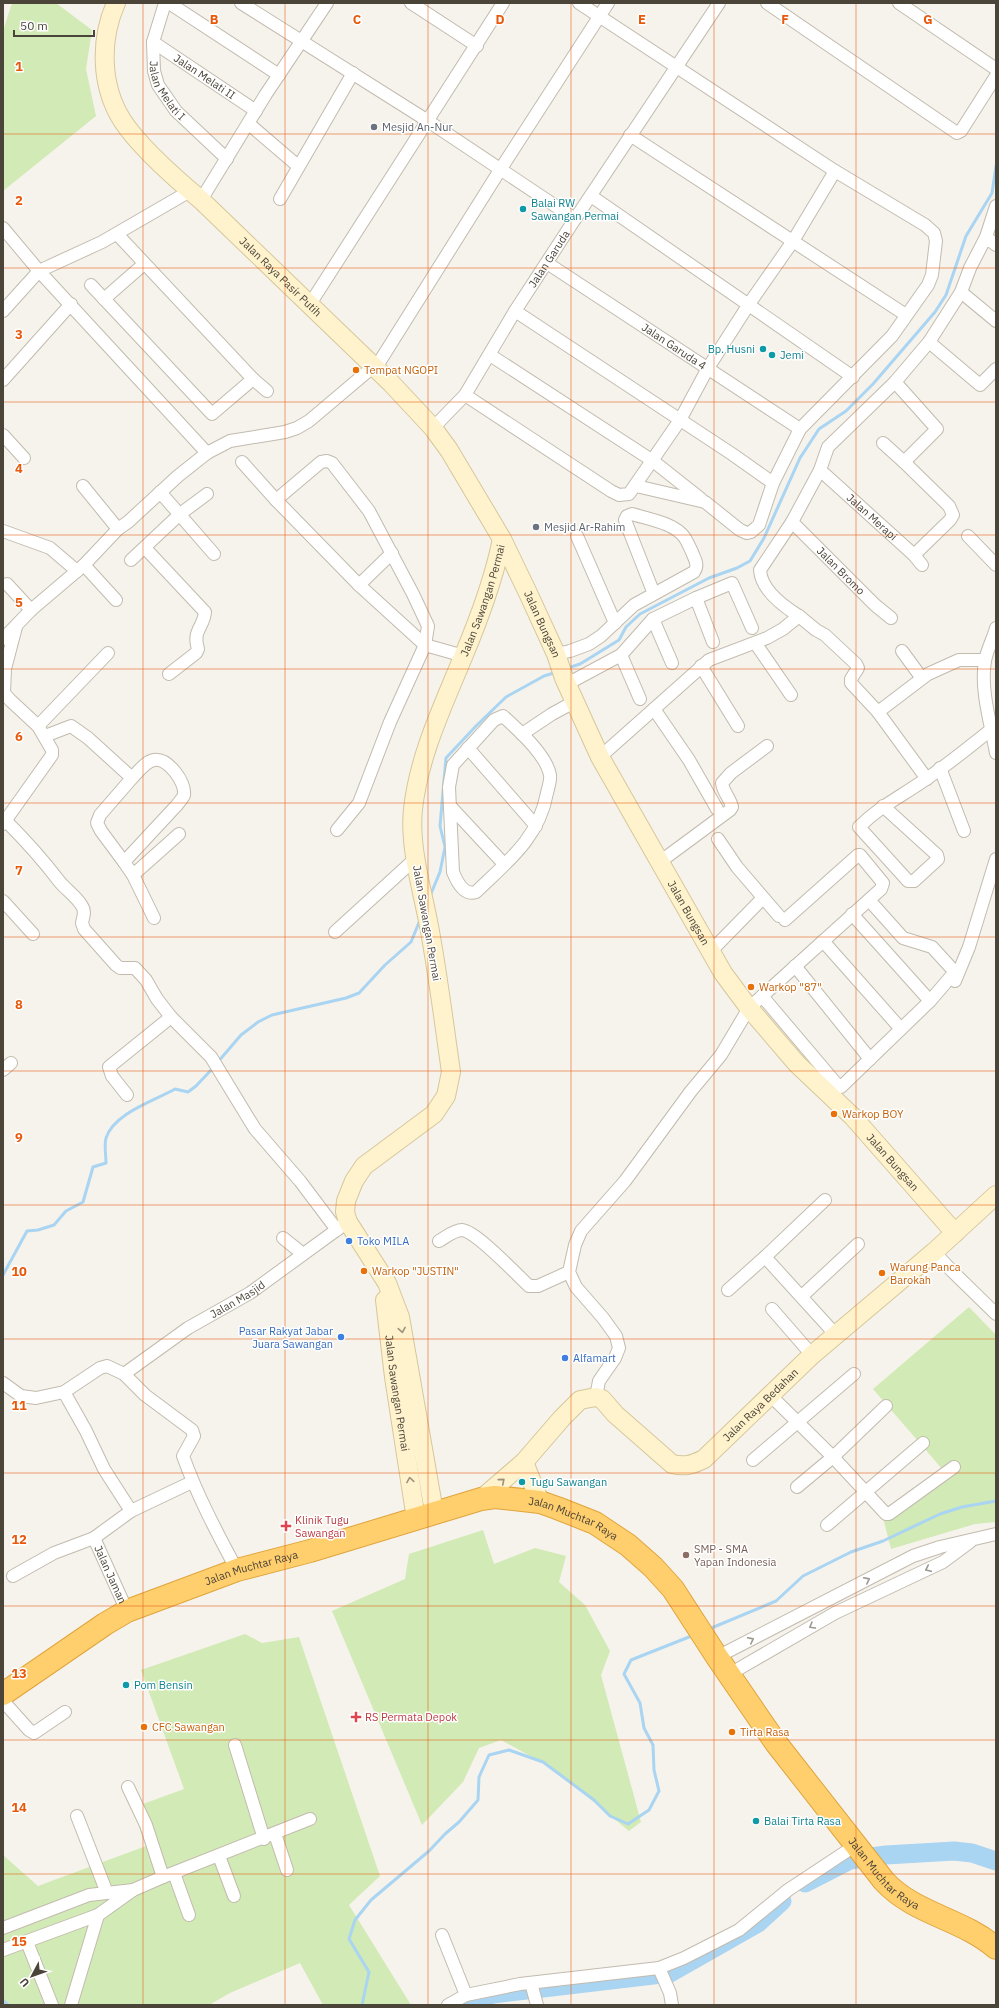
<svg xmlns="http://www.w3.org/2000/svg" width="999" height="2008" font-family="'IBM Plex Sans',sans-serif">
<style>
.green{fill:#d2eab5}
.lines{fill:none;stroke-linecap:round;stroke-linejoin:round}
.stream{stroke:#a9d4f2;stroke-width:3}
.river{stroke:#a9d4f2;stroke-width:19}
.street-casing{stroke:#c2bbae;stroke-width:14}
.secondary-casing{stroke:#d6c79b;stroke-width:20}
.highway-casing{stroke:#e0a43c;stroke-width:24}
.street{stroke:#fff;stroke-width:12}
.secondary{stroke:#fff3cd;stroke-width:18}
.highway{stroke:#ffcf6e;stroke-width:22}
.oneway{stroke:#9c937c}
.oneway2{stroke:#9c9892}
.grid{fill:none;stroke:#e8590c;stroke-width:1;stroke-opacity:0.55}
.worship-dot{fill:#6b7280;stroke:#fff;stroke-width:1.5}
.culture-dot{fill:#0f9aa8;stroke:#fff;stroke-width:1.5}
.food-dot{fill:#e8710a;stroke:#fff;stroke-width:1.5}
.shop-dot{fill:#3f7fe0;stroke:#fff;stroke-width:1.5}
.health-dot{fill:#e0444e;stroke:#fff;stroke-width:1.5}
.education-dot{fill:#8d6e63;stroke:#fff;stroke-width:1.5}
.labels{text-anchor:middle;stroke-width:3;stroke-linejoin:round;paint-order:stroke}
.street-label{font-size:11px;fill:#4b4439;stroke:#fff}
.worship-label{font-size:11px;fill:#5b616d;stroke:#fff;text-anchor:start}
.culture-label{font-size:11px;fill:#0d838f;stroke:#fff;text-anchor:start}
.food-label{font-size:11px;fill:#c56008;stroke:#fff;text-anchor:start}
.shop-label{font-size:11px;fill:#366cbe;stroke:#fff;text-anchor:start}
.health-label{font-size:11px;fill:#be3a42;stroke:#fff;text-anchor:start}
.education-label{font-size:11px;fill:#785e54;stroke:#fff;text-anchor:start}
.grid-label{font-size:13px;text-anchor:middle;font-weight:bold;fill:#e8590c;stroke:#fff;stroke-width:3;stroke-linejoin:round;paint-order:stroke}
</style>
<rect width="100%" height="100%" fill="#f6f3ec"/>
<path class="green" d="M12 3H56L92 30 86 69 96 116 3 191V31Z
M969 1307 996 1335V1522L975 1524 891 1549 883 1518 943 1470 873 1389Z
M483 1530 494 1564 535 1548 566 1556 559 1582 585 1605 610 1651 601 1675 641 1822 629 1831 552 1768 501 1740 479 1748 463 1782 422 1825 332 1611 405 1579 409 1554Z
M245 1634 262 1643 299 1637 380 1876 349 1905 411 2005H323L300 1963 230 1993 209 2005H3V1855L38 1886 146 1846 132 1808 184 1789 141 1670Z"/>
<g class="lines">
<path class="stream" d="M568 668 580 664 619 640 626 627 640 614 709 578 737 568 750 561 764 538 800 458 819 429 846 411 873 384 935 312 946 295 966 236 992 193 996 166
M430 896 440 872 445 847 440 826 446 758 476 726 506 697 544 676 557 672
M217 1063 241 1035 258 1022 272 1015 346 998 359 993 385 965 411 942 420 920
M3 1275 27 1231 38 1230 54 1225 66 1211 83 1202 93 1167 106 1163C106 1155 104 1145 106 1138 114 1113 154 1101 175 1089L188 1092 196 1086 214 1067
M709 1629 776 1601 803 1576 851 1552 883 1541 940 1514 962 1507 996 1501
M3 2000 8 2005
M362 2005 369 1972 349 1939 355 1920 371 1900 429 1851 445 1834 459 1822 478 1800 479 1777 489 1755 509 1750 543 1762 594 1800 610 1816 628 1824 649 1810 659 1791 654 1770 653 1745 644 1728 640 1703 624 1674 631 1660 694 1635"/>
<path class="river" d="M805 1883 850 1860 886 1855 954 1851 972 1853 996 1861
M458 2005 493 1994 670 1973 758 1923 782 1901"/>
<defs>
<g id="street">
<path id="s1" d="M165 3 153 42 154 71 158 85 176 111 227 159"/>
<path d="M169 3 279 75"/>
<path d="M241 3 428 121 575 219"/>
<path d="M411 3 477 46"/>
<path d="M579 3 835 171 925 225 934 233 936 241 932 275 928 285 892 336 800 429 773 483 759 525 751 532 747 533 740 530 705 502 636 486"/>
<path d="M767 3 957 133 961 131 996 76"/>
<path d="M899 3 996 69"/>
<path id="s2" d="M153 42 256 111"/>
<path d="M249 124 298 166"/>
<path d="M630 135 906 315"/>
<path d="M591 196 853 377"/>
<path d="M280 199 353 73"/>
<path d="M201 200 266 94 327 3"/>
<path d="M3 228 39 271 207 453"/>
<path d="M986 237 996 206"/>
<path id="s3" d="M547 263 800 429"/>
<path d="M91 285 212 414 253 379 117 234"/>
<path d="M961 292 996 321"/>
<path d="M104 299 144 264"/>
<path d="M310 304 503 3"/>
<path d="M3 311 39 271 102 242 190 191"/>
<path d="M515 311 732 454 773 483"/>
<path d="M929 342 980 385 996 369"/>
<path d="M490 355 653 461 701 499"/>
<path d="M253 379 267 391"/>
<path d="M3 380 71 304"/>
<path d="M895 382 937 429 904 462 949 506 953 515 950 520 914 555"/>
<path d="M465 395 611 491 619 495 629 494 680 420 708 368 749 304 793 241 835 171"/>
<path id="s4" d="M433 428 465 395 515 311 575 219 719 3"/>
<path d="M3 435 24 458"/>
<path d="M883 443 904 462"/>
<path d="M242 462 276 500 359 585 425 645 464 656"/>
<path id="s5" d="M820 470 914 555 922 565"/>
<path d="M83 486 118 529"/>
<path d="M160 492 214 554"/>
<path d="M276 500 321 462 327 461 332 463 369 511 413 594 428 626 425 645 390 722 359 803 337 830"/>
<path id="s6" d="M792 522 875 605 891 618"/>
<path d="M3 531 50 548 77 571"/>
<path d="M577 536 615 623"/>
<path d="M968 536 996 565"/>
<path d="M145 548 205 612C204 627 192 630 198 649L196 653 169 674"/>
<path d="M131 560 180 514 207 494"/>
<path d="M84 565 116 600"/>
<path d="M7 584 31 610"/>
<path d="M359 585 392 553"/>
<path d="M696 598 713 642"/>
<path d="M799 616 816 630 825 635 856 664 858 668 851 679V683L878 712"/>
<path d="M653 619 672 663"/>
<path d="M996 628C993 639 987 650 985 661 980 690 991 724 996 753"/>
<path d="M3 639 31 610 84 565 118 529 128 522 178 476 207 453 230 441 285 432 297 428 309 421 380 361 500 170 608 3"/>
<path d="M756 644 791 695"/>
<path d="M902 651 921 677"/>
<path d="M556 654 570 651 589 644 601 636 634 605 694 572C699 565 695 560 692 552 690 548 688 543 685 538 675 523 648 519 632 514L627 516 625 520 654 594"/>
<path d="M621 655 640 699"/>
<path d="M701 666 738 726"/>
<path d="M567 684 621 655 653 619 696 598 732 583 752 628"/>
<path d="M654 709 689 760 717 809"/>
<path d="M503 716C518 730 546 754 550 775 551 780 548 788 547 793 539 838 507 862 476 892 464 896 457 882 453 872L449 787 453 765 494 720Z"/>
<path d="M38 726 108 653"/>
<path d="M522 734 552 714 574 702"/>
<path d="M45 736 71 726 88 738 132 778C138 772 146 761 154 760 168 758 186 782 184 795 183 798 179 802 177 805L124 862 133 875 154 918"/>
<path d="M468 748 536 826"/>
<path d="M600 757 709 660 767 638 783 629 799 616C783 606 761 590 760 570L792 522 820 470 828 447 895 382 929 342 961 292 970 268 986 237 996 245"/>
<path d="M940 768 964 831"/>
<path d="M927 779 878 712 928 674 959 660H985"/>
<path d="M450 806 504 864"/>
<path d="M883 806 937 855 938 859 914 881H908L859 827C880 806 902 796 926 779 949 764 970 746 992 729"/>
<path d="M6 821C25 840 43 860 59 881 66 890 76 896 82 906 86 912 83 917 82 923L84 929 116 965 120 968H135L146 980 157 999 171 1017 211 1057 255 1129 300 1181 337 1230"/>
<path d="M3 824 52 755V750L38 726 10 700 4 693 5 669 16 627"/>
<path d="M718 839 737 867 779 916"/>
<path d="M661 861 730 810 732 807C730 798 723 792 722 783L731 773 767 746"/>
<path d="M124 862 101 831 97 823 100 815 132 778"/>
<path d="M133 875 179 834"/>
<path d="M3 901 33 934"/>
<path d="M852 914 930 1001"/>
<path d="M335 932 415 859"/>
<path d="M823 941 901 1029"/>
<path d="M712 950 763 898"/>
<path d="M795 966 870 1059"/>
<path d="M955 981 969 947 996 859"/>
<path d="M762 996 839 1087H841L930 1001 954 973V971L932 947 903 938 869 900"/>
<path d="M3 1070 11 1063"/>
<path d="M127 1095 112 1076 109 1067 171 1017"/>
<path d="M825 1200 765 1257 836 1335"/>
<path d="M283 1238 303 1254"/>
<path d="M439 1241C446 1237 454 1230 462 1230 476 1231 517 1275 529 1286H538L569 1272"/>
<path d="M934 1252 952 1271 996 1314"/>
<path d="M728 1290 765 1257"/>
<path d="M802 1296 858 1244"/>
<path d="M772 1309 812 1355"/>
<path id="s7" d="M124 1374 188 1328 250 1293 342 1226"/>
<path d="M3 1383 21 1396 36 1398 64 1392 100 1368 107 1366 124 1374 145 1395 192 1430 194 1436 183 1456C197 1495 217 1533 237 1570"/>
<path d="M64 1392 86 1431 104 1469 131 1511"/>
<path d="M770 1395 833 1457 886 1514H889L954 1467"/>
<path d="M596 1397 599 1381 615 1358 619 1348 616 1336 603 1318 576 1287 569 1272 575 1245 581 1231 625 1181 691 1091 721 1055 749 1008 881 889 883 883 860 855H858L785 920"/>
<path d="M753 1460 854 1374"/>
<path d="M797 1487 833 1457 886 1406"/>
<path d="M827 1525 923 1443"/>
<path id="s8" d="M94 1538 127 1611"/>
<path d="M13 1576 54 1553 94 1538 131 1511 192 1482"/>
<path d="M717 1657 913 1556 940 1547 996 1534"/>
<path d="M728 1675 835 1613 943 1562 970 1542"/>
<path d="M3 1701 29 1730 34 1733 65 1712"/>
<path d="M235 1745 264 1839"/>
<path d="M128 1787 146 1825 163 1877 310 1819"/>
<path d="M77 1816 107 1893"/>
<path d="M275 1834 287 1870"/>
<path d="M219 1856 234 1896"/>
<path d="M174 1873 189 1915"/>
<path d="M133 1890 163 1877"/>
<path d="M3 1928 89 1895 133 1890 98 1915 3 1950"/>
<path d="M442 1935 466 1995"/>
<path d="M27 1942 52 2005"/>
<path d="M659 1968 670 1993 672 2005"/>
<path d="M531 1983 537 2005"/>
<path d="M71 2005 98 1915"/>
<path d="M448 2005 466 1995 520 1984 659 1968 684 1958 739 1930 788 1890 856 1845"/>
</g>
<g id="secondary">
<path id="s9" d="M116 3C100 39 100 85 122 120 139 147 176 179 201 200L391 383 433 428 449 450 502 539 528 593 556 654 564 678 600 757 723 973 749 1008 797 1064 853 1117 955 1233"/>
<path id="s10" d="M385 1300 394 1377 416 1519"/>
<path d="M524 1462 540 1502"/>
<path id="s11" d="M481 1499 524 1462 562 1418 580 1400 596 1397 602 1399 615 1414 672 1464C685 1467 692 1465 704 1459L812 1355 934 1252 996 1195"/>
<path id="s12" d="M434 1512 400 1317 387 1283 348 1222 345 1212 346 1201 354 1181 364 1166 434 1114 446 1096 451 1072C444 1024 438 974 429 926 422 889 409 846 413 809 419 755 443 706 463 657 479 619 494 579 502 539"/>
</g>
<g id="highway">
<path id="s13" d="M3 1694 105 1624 127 1611 237 1570 310 1551 481 1499 495 1497 540 1502 557 1508 595 1523 628 1545 653 1567 673 1589 717 1657 776 1743 884 1881C914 1914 963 1919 996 1948"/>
</g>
</defs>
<use href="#street" class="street-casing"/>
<use href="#secondary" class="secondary-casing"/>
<use href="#highway" class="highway-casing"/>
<use href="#street" class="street"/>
<use href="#secondary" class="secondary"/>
<use href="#highway" class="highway"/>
</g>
<defs><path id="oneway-chevron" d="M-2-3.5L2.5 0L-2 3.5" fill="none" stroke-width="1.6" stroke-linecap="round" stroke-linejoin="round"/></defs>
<g class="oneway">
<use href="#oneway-chevron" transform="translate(402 1330) rotate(80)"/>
<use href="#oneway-chevron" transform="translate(410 1480) rotate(-99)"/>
<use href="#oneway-chevron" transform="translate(502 1481) rotate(-40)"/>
</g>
<g class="oneway2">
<use href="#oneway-chevron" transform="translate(928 1569) rotate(155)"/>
<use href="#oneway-chevron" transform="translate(867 1580) rotate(-27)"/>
<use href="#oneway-chevron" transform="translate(812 1626) rotate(150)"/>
<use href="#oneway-chevron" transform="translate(751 1640) rotate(-27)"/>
</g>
<path class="grid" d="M143 3V2005M285 3V2005M428 3V2005M571 3V2005M714 3V2005M856 3V2005M3 134H996M3 268H996M3 402H996M3 535H996M3 669H996M3 803H996M3 937H996M3 1071H996M3 1205H996M3 1339H996M3 1473H996M3 1606H996M3 1740H996M3 1874H996"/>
<g class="worship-dot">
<circle cx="374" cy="127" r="4"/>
<circle cx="536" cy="527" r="4"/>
</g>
<g class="culture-dot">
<circle cx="523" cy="209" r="4"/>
<circle cx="763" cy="349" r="4"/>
<circle cx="772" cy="355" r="4"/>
<circle cx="522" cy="1482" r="4"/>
<circle cx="126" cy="1685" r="4"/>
<circle cx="756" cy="1821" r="4"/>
</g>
<g class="food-dot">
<circle cx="356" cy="370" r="4"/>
<circle cx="751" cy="987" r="4"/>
<circle cx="834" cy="1114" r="4"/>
<circle cx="364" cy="1271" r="4"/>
<circle cx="882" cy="1273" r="4"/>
<circle cx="144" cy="1727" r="4"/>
<circle cx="732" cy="1732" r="4"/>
</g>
<g class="shop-dot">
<circle cx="349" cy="1241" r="4"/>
<circle cx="341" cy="1337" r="4"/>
<circle cx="565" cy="1358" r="4"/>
</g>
<g class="health-dot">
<path d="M284 1520h4v4h4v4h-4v4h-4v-4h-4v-4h4z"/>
<path d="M354 1711h4v4h4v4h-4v4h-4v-4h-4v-4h4z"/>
</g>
<circle class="education-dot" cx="686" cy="1555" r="4"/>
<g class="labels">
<g class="street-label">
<text dy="4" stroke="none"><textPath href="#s2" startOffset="62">Jalan Melati II</textPath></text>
<text dy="4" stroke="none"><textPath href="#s1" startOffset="93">Jalan Melati I</textPath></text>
<text dy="4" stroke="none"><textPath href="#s4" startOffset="206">Jalan Garuda</textPath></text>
<text dy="4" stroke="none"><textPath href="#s9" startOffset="345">Jalan Raya Pasir Putih</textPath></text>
<text dy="4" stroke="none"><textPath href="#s3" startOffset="152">Jalan Garuda 4</textPath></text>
<text dy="4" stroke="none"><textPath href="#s5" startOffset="70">Jalan Merapi</textPath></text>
<text dy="4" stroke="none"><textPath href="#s6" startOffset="69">Jalan Bromo</textPath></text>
<text dy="4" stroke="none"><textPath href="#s12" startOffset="988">Jalan Sawangan Permai</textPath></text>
<text dy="4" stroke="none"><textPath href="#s9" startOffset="785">Jalan Bungsan</textPath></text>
<text dy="4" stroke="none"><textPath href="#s9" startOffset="1109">Jalan Bungsan</textPath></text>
<text transform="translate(427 923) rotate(80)" y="4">Jalan Sawangan Permai</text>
<text dy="4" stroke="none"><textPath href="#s9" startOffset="1433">Jalan Bungsan</textPath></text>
<text dy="4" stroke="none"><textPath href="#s7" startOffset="136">Jalan Masjid</textPath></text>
<text dy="4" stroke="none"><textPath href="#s10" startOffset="94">Jalan Sawangan Permai</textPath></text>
<text dy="4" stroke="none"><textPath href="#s11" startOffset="370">Jalan Raya Bedahan</textPath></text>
<text dy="4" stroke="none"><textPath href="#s13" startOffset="617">Jalan Muchtar Raya</textPath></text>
<text dy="4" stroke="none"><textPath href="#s13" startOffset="281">Jalan Muchtar Raya</textPath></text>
<text dy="4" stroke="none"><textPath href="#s8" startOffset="40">Jalan Jaman</textPath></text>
<text dy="4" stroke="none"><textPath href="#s13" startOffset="1097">Jalan Muchtar Raya</textPath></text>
</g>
<g class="worship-label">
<text x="382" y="131">Mesjid An-Nur</text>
<text x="544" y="531">Mesjid Ar-Rahim</text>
</g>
<g class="culture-label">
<text x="531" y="207">Balai RW<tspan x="531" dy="13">Sawangan Permai</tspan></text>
<text x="755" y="353" text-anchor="end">Bp. Husni</text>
<text x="780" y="359">Jemi</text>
<text x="530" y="1486">Tugu Sawangan</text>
<text x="134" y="1689">Pom Bensin</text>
<text x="764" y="1825">Balai Tirta Rasa</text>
</g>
<g class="food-label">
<text x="364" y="374">Tempat NGOPI</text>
<text x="759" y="991">Warkop "87"</text>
<text x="842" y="1118">Warkop BOY</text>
<text x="890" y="1271">Warung Panca<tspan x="890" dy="13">Barokah</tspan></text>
<text x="372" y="1275">Warkop "JUSTIN"</text>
<text x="152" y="1731">CFC Sawangan</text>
<text x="740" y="1736">Tirta Rasa</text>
</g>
<g class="shop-label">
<text x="357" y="1245">Toko MILA</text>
<text x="333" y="1335" text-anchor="end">Pasar Rakyat Jabar<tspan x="333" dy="13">Juara Sawangan</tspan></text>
<text x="573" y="1362">Alfamart</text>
</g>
<g class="health-label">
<text x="295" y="1524">Klinik Tugu<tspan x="295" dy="13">Sawangan</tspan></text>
<text x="365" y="1721">RS Permata Depok</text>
</g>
<g class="education-label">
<text x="694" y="1553">SMP - SMA<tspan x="694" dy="13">Yapan Indonesia</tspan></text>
</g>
</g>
<g class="grid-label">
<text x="214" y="24">B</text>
<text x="357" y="24">C</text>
<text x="500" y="24">D</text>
<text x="642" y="24">E</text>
<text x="785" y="24">F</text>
<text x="928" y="24">G</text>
<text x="19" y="71">1</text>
<text x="19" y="205">2</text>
<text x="19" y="339">3</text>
<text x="19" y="473">4</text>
<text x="19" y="607">5</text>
<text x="19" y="741">6</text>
<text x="19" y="875">7</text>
<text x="19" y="1009">8</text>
<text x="19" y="1142">9</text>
<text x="19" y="1276">10</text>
<text x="19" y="1410">11</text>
<text x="19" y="1544">12</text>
<text x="19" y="1678">13</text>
<text x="19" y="1812">14</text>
<text x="19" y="1946">15</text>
</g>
<rect width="999" height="2008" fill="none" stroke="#4b4439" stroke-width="8"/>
<g transform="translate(32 1976) rotate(229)" stroke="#ffffff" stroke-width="3" paint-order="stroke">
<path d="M0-3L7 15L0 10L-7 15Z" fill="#4b4439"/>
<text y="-6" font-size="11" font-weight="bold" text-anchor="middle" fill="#4b4439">U</text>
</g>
<path d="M14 30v6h80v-6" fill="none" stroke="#4b4439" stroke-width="2"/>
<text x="20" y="30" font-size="12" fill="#4b4439" stroke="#ffffff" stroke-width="3" paint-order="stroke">50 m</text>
</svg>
